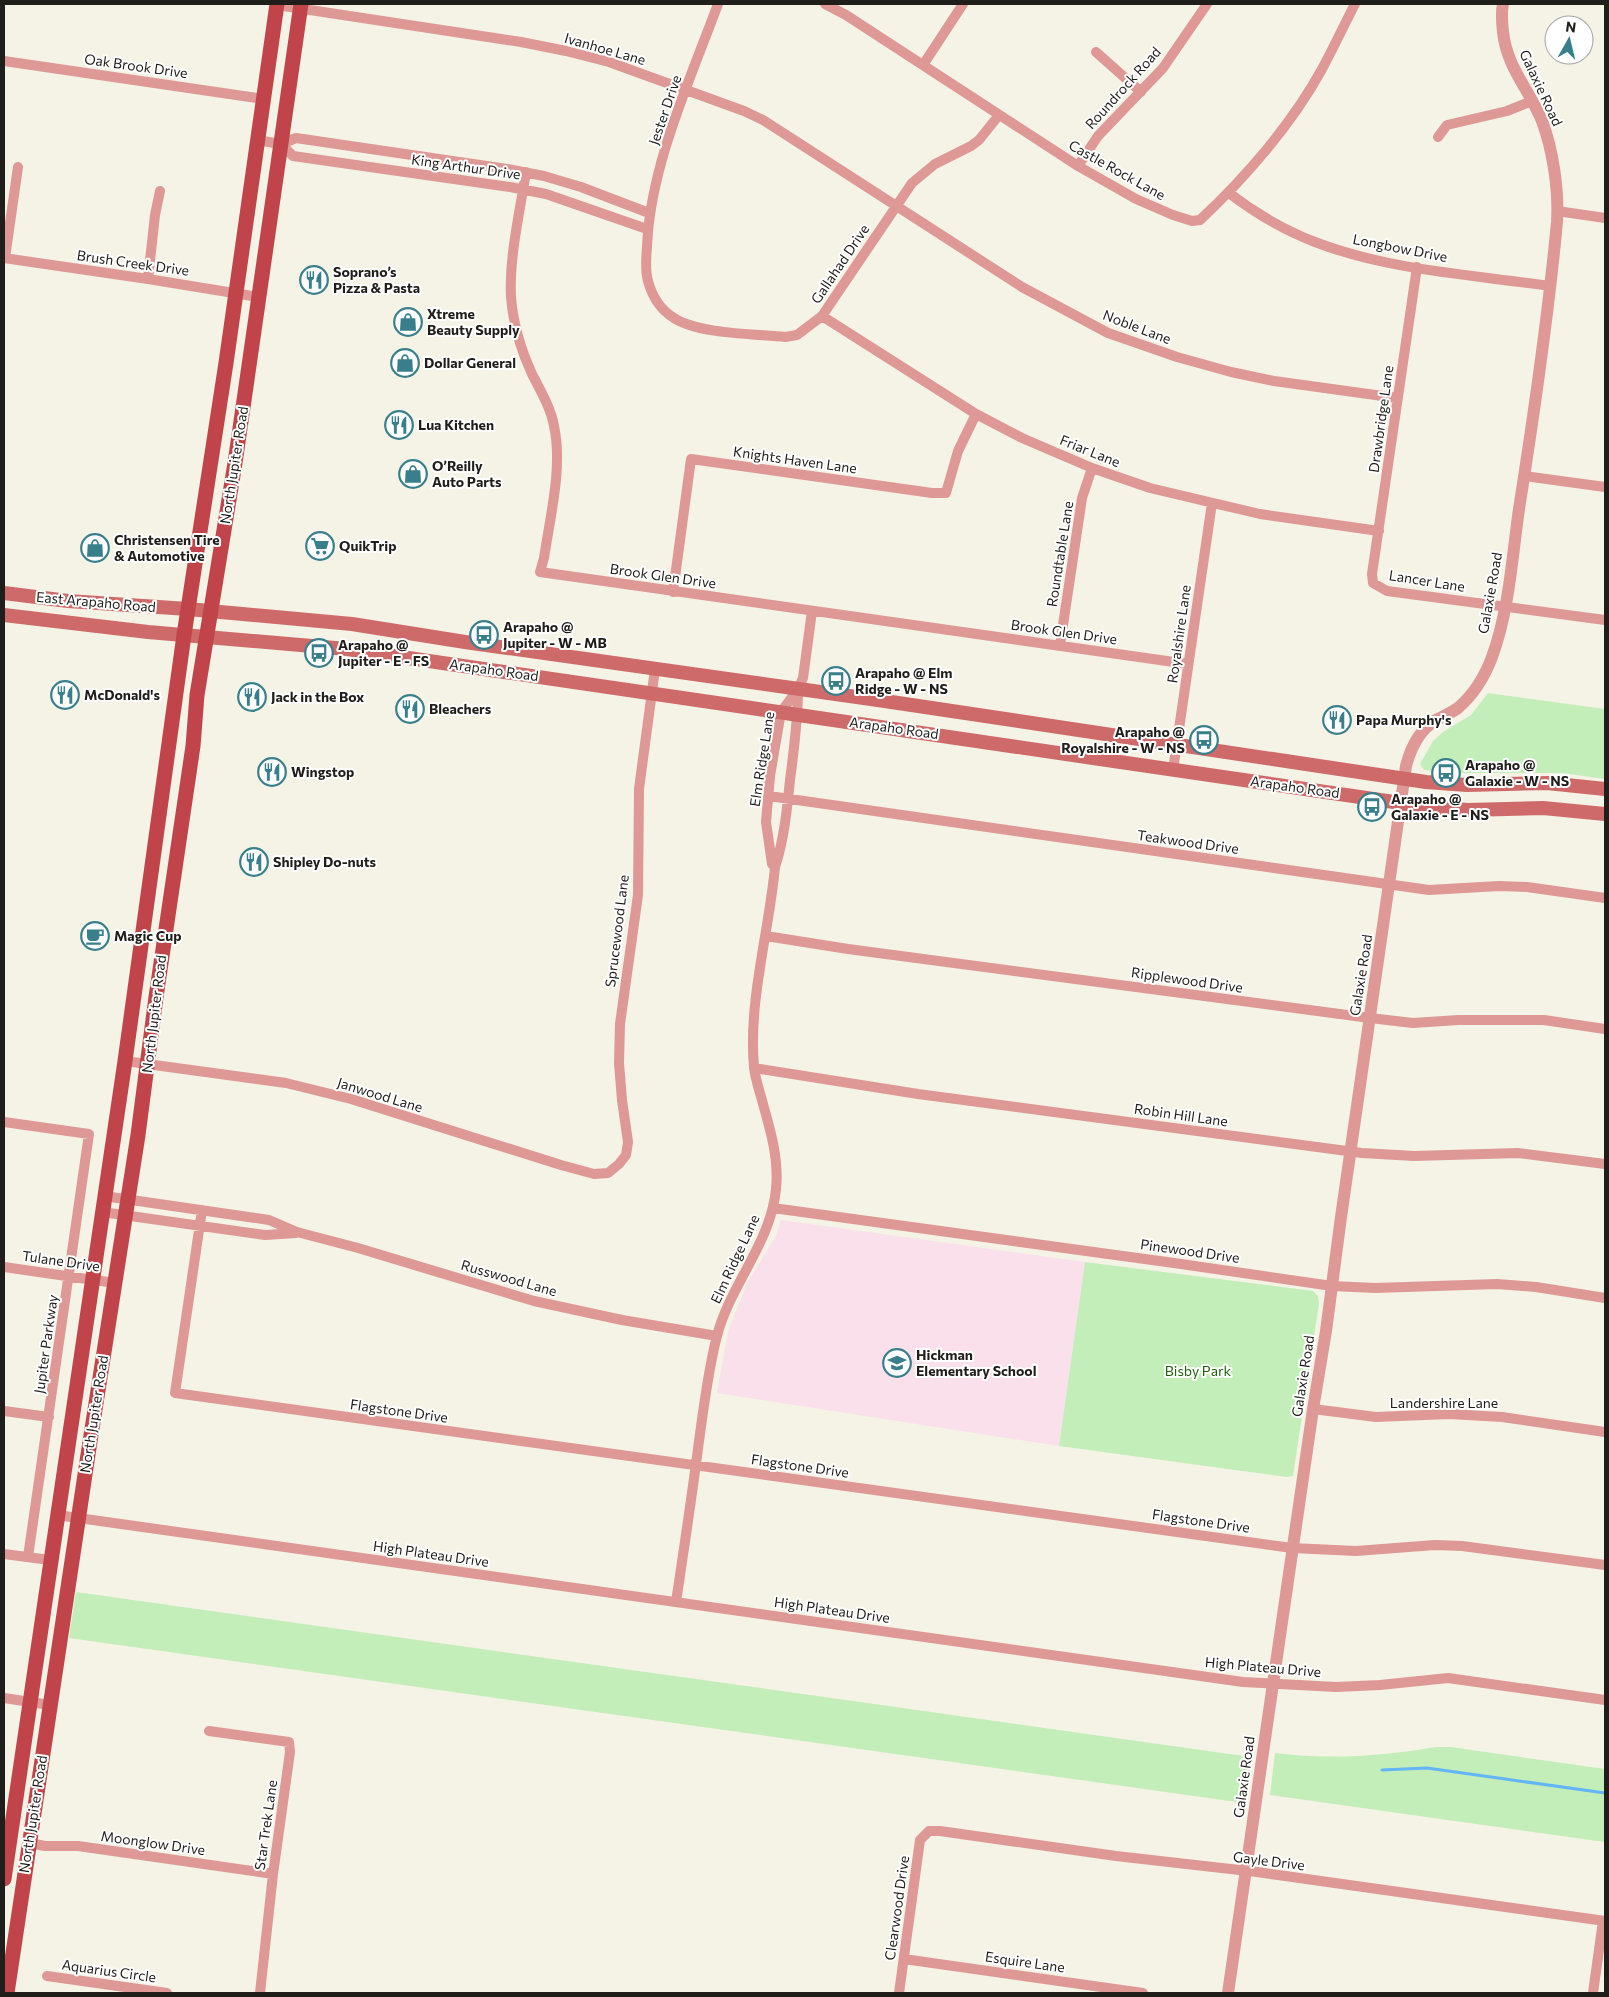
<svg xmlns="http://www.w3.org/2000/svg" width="1609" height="1997" font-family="Commissioner,sans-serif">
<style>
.education{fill:#f9e0ea}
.green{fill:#c3eeb9}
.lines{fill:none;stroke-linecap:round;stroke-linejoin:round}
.stream{stroke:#63b5f8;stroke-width:3}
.minor{stroke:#de9896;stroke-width:10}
.tertiary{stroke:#de9896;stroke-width:12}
.secondary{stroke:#ce6a6a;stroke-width:14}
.primary{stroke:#c0444a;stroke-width:15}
.labels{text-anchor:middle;stroke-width:4;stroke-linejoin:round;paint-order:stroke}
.street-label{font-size:14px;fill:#1f1e1a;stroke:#fff}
.poi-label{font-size:14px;font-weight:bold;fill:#1f1e1a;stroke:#fff;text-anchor:start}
.park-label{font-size:14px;fill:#235f10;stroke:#fff}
</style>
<rect width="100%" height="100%" fill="#f5f2e6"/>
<path class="education" d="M781 1220 1085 1262 1059 1446 717 1393 728 1332 747 1283 776 1236Z"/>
<path class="green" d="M1488 693 1605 709V779L1562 773H1453L1424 770 1420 764 1433 741 1443 732 1471 715Z
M1085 1262 1313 1291 1318 1296 1319 1303 1293 1476 1287 1477 1059 1446Z
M76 1592 1251 1757 1244 1803 69 1638Z
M1436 1747H1451L1605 1769V1842L1270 1795 1275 1753C1329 1760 1383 1756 1436 1747Z"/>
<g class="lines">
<path class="stream" d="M1382 1770 1427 1768 1605 1793"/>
<path class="minor" d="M718 4C690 80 650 166 647 247 646 258 645 271 648 281 652 296 661 310 674 318 698 334 755 334 785 337L797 335 822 316 912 183 935 164 971 146 979 140 999 115
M825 4 846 15 1078 166 1136 199 1173 215 1192 221 1200 220C1245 178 1292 124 1322 69 1334 47 1344 25 1355 4
M277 5 521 42 566 51 609 62 744 111 763 120 1022 287 1108 333 1177 357 1231 372 1274 381 1397 398
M1096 52 1141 92
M4 61 264 99
M923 65 963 4
M1438 137 1447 125 1507 111 1532 101
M257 140 281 144 296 138 507 169 544 176 581 187 649 213
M281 144 293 156 510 187 546 194 647 229
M1078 166 1098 136 1163 68 1207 4
M526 172C520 211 509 257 511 297 513 323 521 350 532 374 540 390 551 408 554 426 563 467 550 517 544 558L540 572 1188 664
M1229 193C1255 213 1284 230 1315 242 1387 270 1473 275 1550 286
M1557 211 1605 218
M4 258 148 279 258 297
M5 258 18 167
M1417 267 1372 574 1373 583 1387 591 1605 620
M148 279 155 215 160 191
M822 316 976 414 1022 438 1092 468 1150 488 1260 514 1379 531
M1524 476 1605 487
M673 592 691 459 932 493H946L958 451 976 414
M1060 645 1082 498 1092 468
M1173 770 1212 503
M769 796 1429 890 1499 886 1527 887 1605 898
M775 867 772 864 766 822 770 776 781 712 798 689 803 678 812 611
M766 936 848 949 1370 1018 1413 1023 1458 1020H1544L1605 1029
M125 1061 286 1083 351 1099 561 1165 594 1174 608 1173 619 1164 626 1155 628 1142 622 1100 619 1063 620 1024 638 895 639 789 655 669
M754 1068 918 1094 1362 1153 1414 1156 1518 1153 1605 1164
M4 1122 89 1134 28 1557
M104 1196 269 1220 297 1232 358 1248 534 1301 622 1320 717 1336
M773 1208 1174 1263 1332 1286 1375 1288 1497 1284 1536 1287 1605 1298
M202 1210 175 1393 1292 1548 1356 1551 1435 1545 1462 1546 1605 1565
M102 1212 265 1235 296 1233
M4 1267 115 1283
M1313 1409 1376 1417 1449 1414 1502 1417 1605 1432
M4 1411 49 1417
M57 1515 1243 1682 1336 1687 1380 1685 1448 1678 1605 1700
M4 1554 50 1560
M676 1602C684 1549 692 1495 699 1441 704 1406 708 1370 717 1336 730 1285 771 1243 776 1189 779 1160 771 1132 763 1104 760 1092 755 1079 754 1067 748 1002 769 932 775 867 784 840 787 810 790 780 794 750 798 720 798 689
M4 1698 50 1705
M209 1731 289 1742 290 1752 273 1874 260 1993
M29 1843 45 1846H78L273 1874
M904 1959 1143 1993
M47 1976 167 1993
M899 1993 920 1840 929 1831H940L1116 1856 1257 1872 1605 1921
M1593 1993 1603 1921"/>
<path class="tertiary" d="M1228 1993 1313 1409 1326 1331 1341 1217 1406 766C1411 747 1419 730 1436 720 1443 716 1451 713 1458 708 1473 695 1485 676 1492 657 1509 611 1512 558 1519 509 1534 414 1548 318 1557 222 1559 191 1553 150 1542 121 1529 89 1507 68 1503 32 1502 23 1501 13 1503 4"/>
<path class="secondary" d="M4 593 68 601 188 609 352 624 465 642 878 700 1426 782 1467 785 1547 783 1605 789
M4 615 148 632 347 649 1428 807 1468 810 1543 808 1605 814"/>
<path class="primary" d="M4 1879 125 1061 184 635 226 363 277 4
M7 1993 89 1448 138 1135 156 997 193 746 197 695 235 463 301 4"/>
</g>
<defs>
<symbol id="restaurant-ring" viewBox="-11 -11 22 22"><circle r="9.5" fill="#fff" stroke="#397f8b" stroke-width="1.5"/><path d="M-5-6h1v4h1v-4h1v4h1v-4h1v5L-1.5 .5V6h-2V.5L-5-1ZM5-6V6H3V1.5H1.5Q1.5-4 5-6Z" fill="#397f8b"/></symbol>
<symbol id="shop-ring" viewBox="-11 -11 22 22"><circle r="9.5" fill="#fff" stroke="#397f8b" stroke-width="1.5"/><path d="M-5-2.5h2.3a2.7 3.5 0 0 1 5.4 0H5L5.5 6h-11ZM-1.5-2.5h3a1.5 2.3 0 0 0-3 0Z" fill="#397f8b"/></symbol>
<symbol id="supermarket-ring" viewBox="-11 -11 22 22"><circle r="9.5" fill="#fff" stroke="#397f8b" stroke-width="1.5"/><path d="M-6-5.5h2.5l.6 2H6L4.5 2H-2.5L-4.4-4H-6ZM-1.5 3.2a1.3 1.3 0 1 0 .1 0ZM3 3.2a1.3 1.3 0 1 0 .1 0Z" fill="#397f8b"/></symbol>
<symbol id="bus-ring" viewBox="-11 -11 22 22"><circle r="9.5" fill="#fff" stroke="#397f8b" stroke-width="1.5"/><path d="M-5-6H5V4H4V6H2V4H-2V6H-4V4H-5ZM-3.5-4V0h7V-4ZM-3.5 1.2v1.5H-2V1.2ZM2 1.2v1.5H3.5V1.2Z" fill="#397f8b"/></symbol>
<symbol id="cafe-ring" viewBox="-11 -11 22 22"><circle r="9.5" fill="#fff" stroke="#397f8b" stroke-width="1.5"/><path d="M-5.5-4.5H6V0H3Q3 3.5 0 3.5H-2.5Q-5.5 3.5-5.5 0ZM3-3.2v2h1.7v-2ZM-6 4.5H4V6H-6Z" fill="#397f8b"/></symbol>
<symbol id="school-ring" viewBox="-11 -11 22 22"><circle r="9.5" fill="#fff" stroke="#397f8b" stroke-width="1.5"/><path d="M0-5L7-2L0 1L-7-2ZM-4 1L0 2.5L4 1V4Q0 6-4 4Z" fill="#397f8b"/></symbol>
</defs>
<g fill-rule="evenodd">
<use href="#restaurant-ring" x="298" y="264" width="32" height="32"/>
<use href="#shop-ring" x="392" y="306" width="32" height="32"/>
<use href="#shop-ring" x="389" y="347" width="32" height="32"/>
<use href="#restaurant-ring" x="383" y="409" width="32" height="32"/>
<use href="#shop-ring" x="397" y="458" width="32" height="32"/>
<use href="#supermarket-ring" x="304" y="530" width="32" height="32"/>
<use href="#shop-ring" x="79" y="532" width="32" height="32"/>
<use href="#bus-ring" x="468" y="619" width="32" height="32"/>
<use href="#bus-ring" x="303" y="637" width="32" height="32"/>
<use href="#bus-ring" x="820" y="665" width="32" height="32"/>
<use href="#restaurant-ring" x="49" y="679" width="32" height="32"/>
<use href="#restaurant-ring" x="236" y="681" width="32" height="32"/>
<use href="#restaurant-ring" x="394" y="693" width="32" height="32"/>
<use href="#restaurant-ring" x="1321" y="704" width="32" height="32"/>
<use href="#bus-ring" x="1188" y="724" width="32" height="32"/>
<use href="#restaurant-ring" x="256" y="756" width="32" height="32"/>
<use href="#bus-ring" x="1430" y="757" width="32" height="32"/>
<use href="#bus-ring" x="1356" y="791" width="32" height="32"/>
<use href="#restaurant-ring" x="238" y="846" width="32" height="32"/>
<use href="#cafe-ring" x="79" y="920" width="32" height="32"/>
<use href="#school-ring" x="881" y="1347" width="32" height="32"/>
</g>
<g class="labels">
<g class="street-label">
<text transform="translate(605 49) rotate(16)" y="5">Ivanhoe Lane</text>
<text transform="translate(136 66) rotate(8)" y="5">Oak Brook Drive</text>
<text transform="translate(1123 88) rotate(-48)" y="5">Roundrock Road</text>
<text transform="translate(1541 88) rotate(65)" y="5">Galaxie Road</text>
<text transform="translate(665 110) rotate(-71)" y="5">Jester Drive</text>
<text transform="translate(466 167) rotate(8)" y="5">King Arthur Drive</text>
<text transform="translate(1117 170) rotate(29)" y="5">Castle Rock Lane</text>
<text transform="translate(1400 248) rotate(11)" y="5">Longbow Drive</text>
<text transform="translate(133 263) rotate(8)" y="5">Brush Creek Drive</text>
<text transform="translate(840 264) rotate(-56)" y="5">Gallahad Drive</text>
<text transform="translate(1137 327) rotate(21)" y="5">Noble Lane</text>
<text transform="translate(1381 419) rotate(-82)" y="5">Drawbridge Lane</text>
<text transform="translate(1090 451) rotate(22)" y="5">Friar Lane</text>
<text transform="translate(795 460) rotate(8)" y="5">Knights Haven Lane</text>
<text transform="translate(234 465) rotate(-81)" y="5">North Jupiter Road</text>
<text transform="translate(1060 554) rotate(-81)" y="5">Roundtable Lane</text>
<text transform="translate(663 576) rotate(8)" y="5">Brook Glen Drive</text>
<text transform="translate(1427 581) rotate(9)" y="5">Lancer Lane</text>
<text transform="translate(1490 593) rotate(-80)" y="5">Galaxie Road</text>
<text transform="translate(96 602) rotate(5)" y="5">East Arapaho Road</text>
<text transform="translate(1064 632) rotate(8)" y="5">Brook Glen Drive</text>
<text transform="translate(1179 634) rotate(-82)" y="5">Royalshire Lane</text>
<text transform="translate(494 670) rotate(8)" y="5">Arapaho Road</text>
<text transform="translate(894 728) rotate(8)" y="5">Arapaho Road</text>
<text transform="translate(762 759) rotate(-81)" y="5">Elm Ridge Lane</text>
<text transform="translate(1295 787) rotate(8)" y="5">Arapaho Road</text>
<text transform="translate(1188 842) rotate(8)" y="5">Teakwood Drive</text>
<text transform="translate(617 931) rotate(-83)" y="5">Sprucewood Lane</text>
<text transform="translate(1361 975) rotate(-81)" y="5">Galaxie Road</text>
<text transform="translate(1187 980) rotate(8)" y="5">Ripplewood Drive</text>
<text transform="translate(154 1014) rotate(-83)" y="5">North Jupiter Road</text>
<text transform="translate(380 1095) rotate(17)" y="5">Janwood Lane</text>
<text transform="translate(1181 1115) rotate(8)" y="5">Robin Hill Lane</text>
<text transform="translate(1190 1251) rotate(8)" y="5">Pinewood Drive</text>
<text transform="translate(735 1259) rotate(-65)" y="5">Elm Ridge Lane</text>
<text transform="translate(61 1261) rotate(8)" y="5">Tulane Drive</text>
<text transform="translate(509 1278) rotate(16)" y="5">Russwood Lane</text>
<text transform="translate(46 1344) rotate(-82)" y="5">Jupiter Parkway</text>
<text transform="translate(1303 1376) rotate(-81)" y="5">Galaxie Road</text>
<text x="1444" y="1408">Landershire Lane</text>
<text transform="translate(399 1411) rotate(8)" y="5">Flagstone Drive</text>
<text transform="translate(94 1414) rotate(-81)" y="5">North Jupiter Road</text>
<text transform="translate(800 1466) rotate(8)" y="5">Flagstone Drive</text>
<text transform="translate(1201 1521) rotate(8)" y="5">Flagstone Drive</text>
<text transform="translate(431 1554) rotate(8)" y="5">High Plateau Drive</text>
<text transform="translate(832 1610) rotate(8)" y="5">High Plateau Drive</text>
<text transform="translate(1263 1667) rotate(5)" y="5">High Plateau Drive</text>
<text transform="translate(1244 1777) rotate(-82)" y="5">Galaxie Road</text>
<text transform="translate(33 1814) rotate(-81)" y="5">North Jupiter Road</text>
<text transform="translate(266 1825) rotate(-82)" y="5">Star Trek Lane</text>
<text transform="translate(153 1843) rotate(8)" y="5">Moonglow Drive</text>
<text transform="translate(1269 1861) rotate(7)" y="5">Gayle Drive</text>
<text transform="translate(897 1908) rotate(-82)" y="5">Clearwood Drive</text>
<text transform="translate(1025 1962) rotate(8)" y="5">Esquire Lane</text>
<text transform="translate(109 1971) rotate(8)" y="5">Aquarius Circle</text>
</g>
<g class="poi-label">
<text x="333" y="277">Soprano’s<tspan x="333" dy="16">Pizza &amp; Pasta</tspan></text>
<text x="427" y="319">Xtreme<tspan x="427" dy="16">Beauty Supply</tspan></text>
<text x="424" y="368">Dollar General</text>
<text x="418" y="430">Lua Kitchen</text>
<text x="432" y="471">O’Reilly<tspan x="432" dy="16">Auto Parts</tspan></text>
<text x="114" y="545">Christensen Tire<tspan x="114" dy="16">&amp; Automotive</tspan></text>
<text x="339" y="551">QuikTrip</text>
<text x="503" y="632">Arapaho @<tspan x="503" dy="16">Jupiter - W - MB</tspan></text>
<text x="338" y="650">Arapaho @<tspan x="338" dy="16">Jupiter - E - FS</tspan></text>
<text x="855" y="678">Arapaho @ Elm<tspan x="855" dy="16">Ridge - W - NS</tspan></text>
<text x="84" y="700">McDonald's</text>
<text x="271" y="702">Jack in the Box</text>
<text x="429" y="714">Bleachers</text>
<text x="1356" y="725">Papa Murphy's</text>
<text x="1185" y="737" text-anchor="end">Arapaho @<tspan x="1185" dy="16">Royalshire - W - NS</tspan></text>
<text x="1465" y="770">Arapaho @<tspan x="1465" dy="16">Galaxie - W - NS</tspan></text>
<text x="291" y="777">Wingstop</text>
<text x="1391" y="804">Arapaho @<tspan x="1391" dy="16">Galaxie - E - NS</tspan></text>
<text x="273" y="867">Shipley Do-nuts</text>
<text x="114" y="941">Magic Cup</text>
<text x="916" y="1360">Hickman<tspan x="916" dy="16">Elementary School</tspan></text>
</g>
<g class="park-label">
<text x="1198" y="1376">Bisby Park</text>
</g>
</g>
<rect width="1609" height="1997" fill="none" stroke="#1f1e1a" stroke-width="10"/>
<g transform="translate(1569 40) rotate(8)"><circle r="24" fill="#ffffff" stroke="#a5a5a3"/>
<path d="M0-4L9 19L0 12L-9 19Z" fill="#397f8b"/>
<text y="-8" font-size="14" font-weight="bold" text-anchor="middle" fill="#1f1e1a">N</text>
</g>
</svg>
